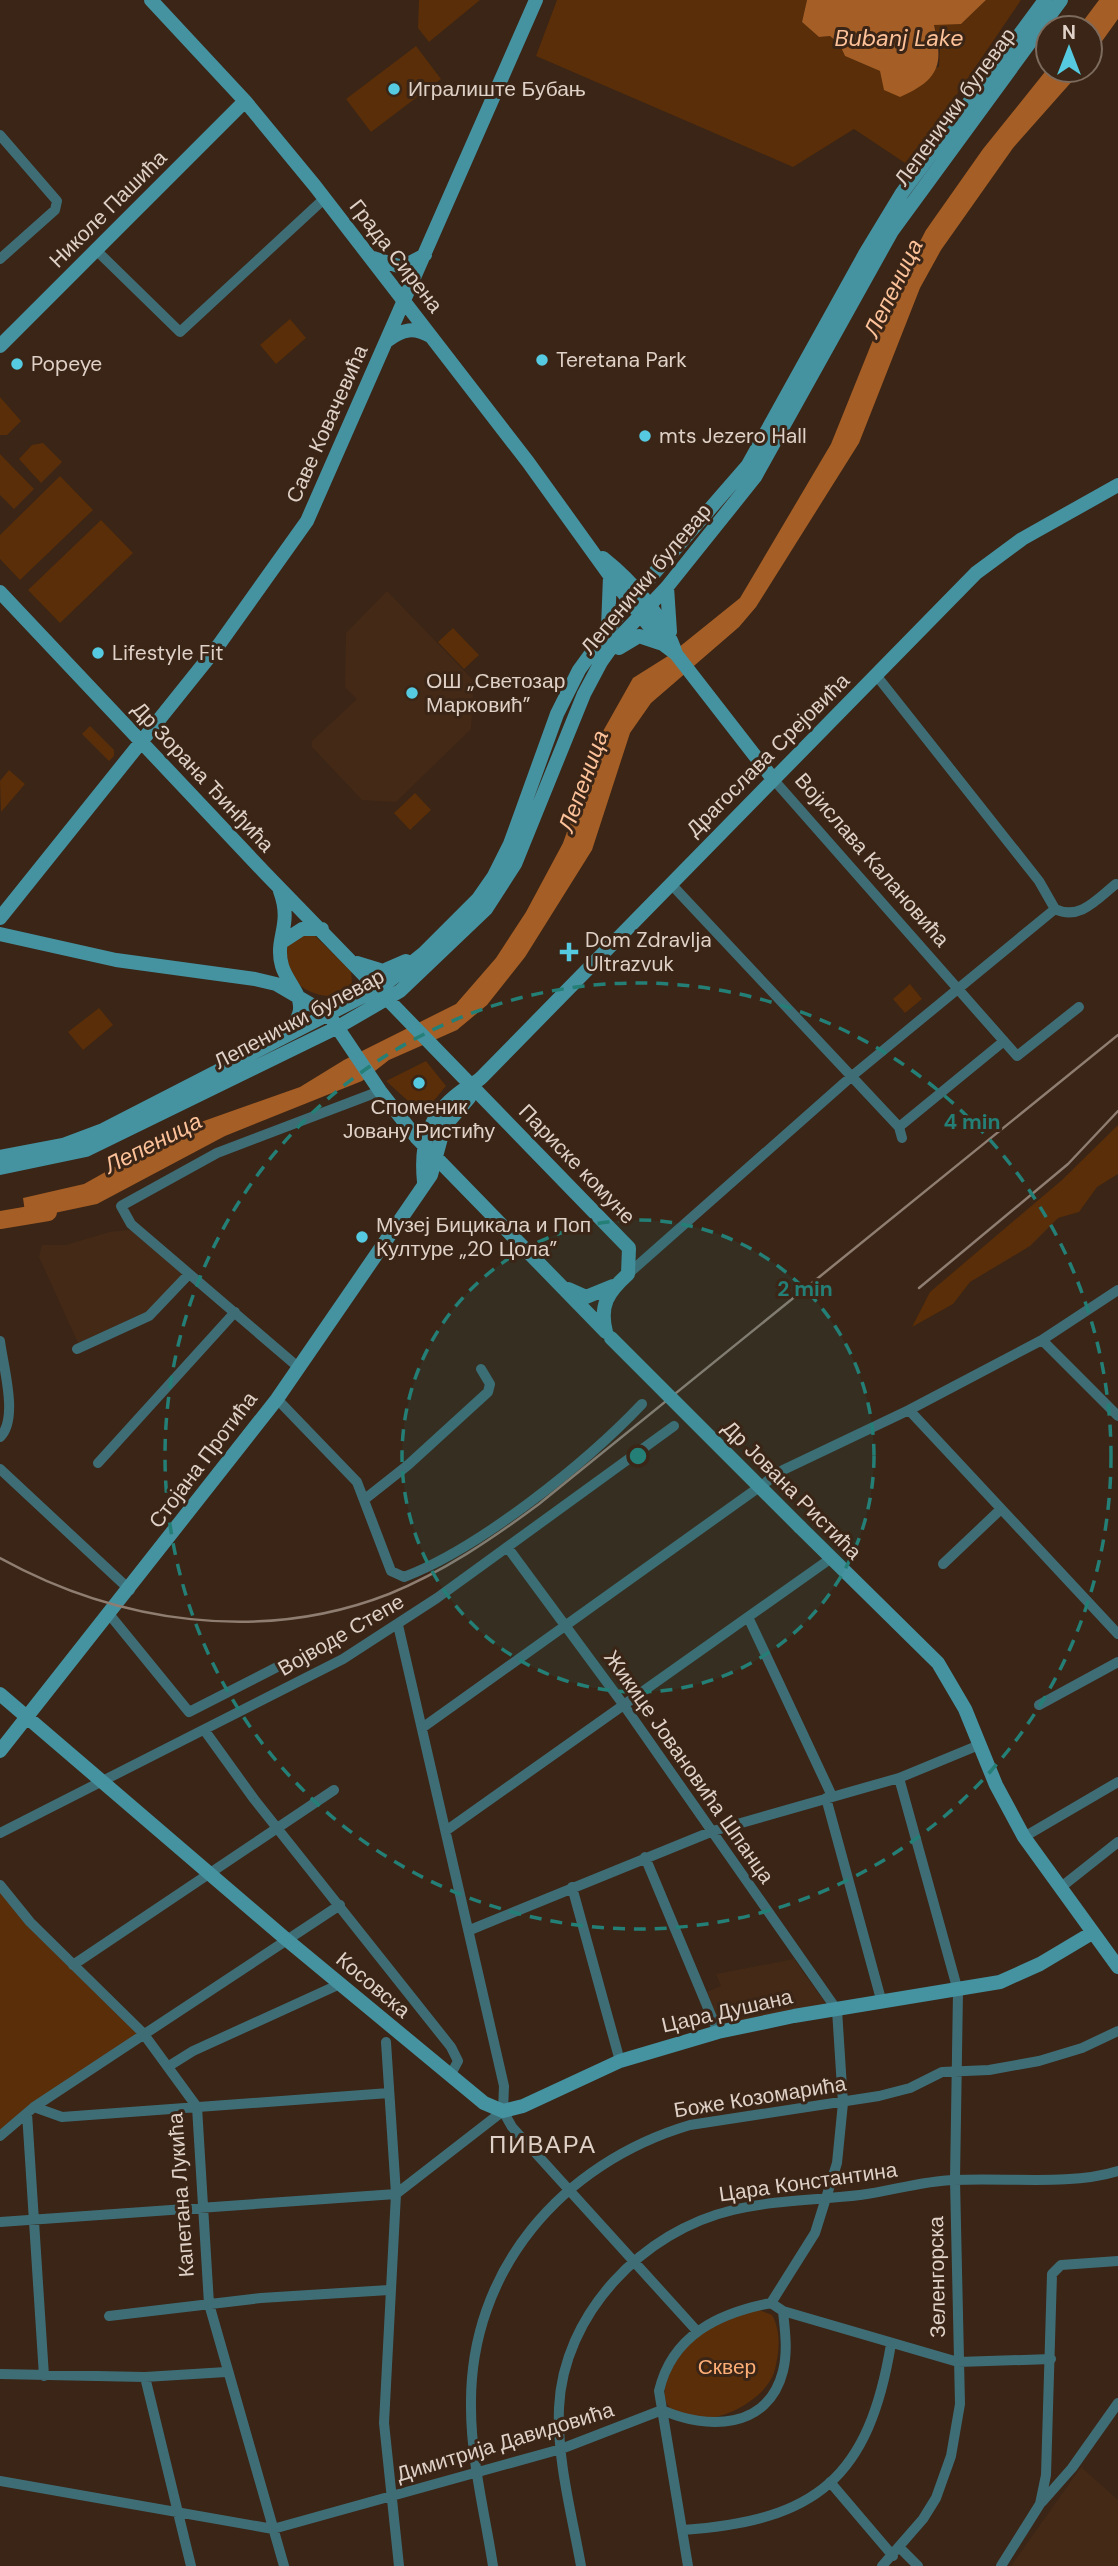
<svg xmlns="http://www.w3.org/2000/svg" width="1118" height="2566" font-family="'DM Sans',sans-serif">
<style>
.built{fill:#442a16}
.green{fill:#592e09}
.water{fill:#a55e25}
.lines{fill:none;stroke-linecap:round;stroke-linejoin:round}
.river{stroke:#a55e25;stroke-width:18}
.street{stroke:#3f6d76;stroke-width:10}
.secondary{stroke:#4592a1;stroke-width:14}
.rail{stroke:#8f7d71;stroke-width:2.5}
.secondary-bridge{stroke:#4592a1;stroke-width:14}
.ring{fill:none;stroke:#247f77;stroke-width:3.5;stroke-dasharray:12 9}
.poi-dot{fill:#55cae0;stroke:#3a2516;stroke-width:2.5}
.labels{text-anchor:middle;stroke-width:6;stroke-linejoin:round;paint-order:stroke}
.poi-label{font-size:21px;fill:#dfd1c7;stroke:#3a2516;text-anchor:start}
.street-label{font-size:21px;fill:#dfd1c7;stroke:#3a2516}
.park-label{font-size:21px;fill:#fdae76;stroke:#3a2516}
.water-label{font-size:23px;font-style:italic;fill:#fdc299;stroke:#3a2516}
.quarter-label{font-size:24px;letter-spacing:2px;fill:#dfd1c7;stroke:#3a2516}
.centre{fill:#247f77;stroke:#3a2516;stroke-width:3.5}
.ring-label{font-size:21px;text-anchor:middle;font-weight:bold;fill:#247f77;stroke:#3a2516;stroke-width:6;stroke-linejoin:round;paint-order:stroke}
</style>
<rect width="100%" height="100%" fill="#3a2516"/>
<path class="built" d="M387 591 474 681 471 729 396 802 362 800 312 747V741L357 699 345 687 346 633Z
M129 1230 136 1232 185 1275 155 1308 78 1343 39 1257 42 1245H66L109 1232Z
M794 1959 826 2004 720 2025 707 1992 721 1986 716 1974Z
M1081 2467 1118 2500V2566H1011Z"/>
<path class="green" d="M419 0H480L429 42 418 28Z
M557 0H807L802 22 819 37 830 36 840 45 845 56 880 71 939 67 940 45 934 24H961L986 0H1021L938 122 905 163 854 129 793 167 536 56Z
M416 46 441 79 371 132 346 99Z
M290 319 306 338 276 364 260 345Z
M0 397 21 421 7 435H0Z
M43 443 62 462 41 483 19 459 32 445Z
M0 454 34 489 14 509 0 495Z
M60 476 93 510 20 580 0 559V535Z
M101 520 133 553 60 623 28 590Z
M453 628 479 655 464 669 438 642Z
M90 726 114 750V756L109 761 82 734Z
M9 770 25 784 1 812 0 781Z
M415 793 431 810 410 830 394 813Z
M298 935H314L351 971 352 983 341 995C320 1000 292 988 287 965 285 959 287 950 287 943Z
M910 984 922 999 905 1013 893 999Z
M99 1008 113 1025 83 1050 68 1032Z
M426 1061 446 1086 427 1109 418 1110 386 1081Z
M1118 1125V1174L1097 1187 1079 1212 1058 1218 1030 1246 970 1282 953 1304 912 1327 930 1292 1062 1180Z
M0 1889 140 2035 0 2136Z
M757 2309 772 2315C782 2332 779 2355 774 2373 762 2406 697 2436 670 2408 650 2388 691 2335 711 2325 725 2318 742 2314 757 2309Z"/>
<path class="water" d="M807 0H986L961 24 934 25C944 65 939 80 900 97L884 90 880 71 845 56 840 45 830 36 819 37 802 22Z
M1099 0H1118V19L1090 58V28H1078Z
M1048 68 1082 70 1013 148 941 250 920 288 859 443 756 607 739 627 651 703 630 733 592 850 525 957 487 1005 457 1030 389 1060 362 1081 225 1136 97 1204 26 1219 23 1198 84 1184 184 1128 300 1087 344 1060 456 1004 496 958 526 912 563 843 602 733 633 678 668 656 740 598 831 444 887 305 926 230 983 149Z"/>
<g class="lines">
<path class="river" d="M0 1220 48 1212"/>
<path class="street" d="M0 135 57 201 55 210 0 259
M97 251 180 332 325 198
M876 675 1039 881 1055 909
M773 779 1017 1056 1079 1007
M671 884 899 1127 902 1138
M1055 909C1080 921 1097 899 1116 884
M899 1127 1004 1041
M628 1274 852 1076 1055 909
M1042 1340 1118 1416
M0 1341C3 1366 19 1419 0 1437
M77 1349 149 1316 189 1274
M298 1367 131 1224 121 1206 217 1153 380 1091
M277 1399 357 1482 391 1571 404 1577C480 1548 586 1463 642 1404
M909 1410 1118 1634
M98 1463 235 1312
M0 1469 130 1590
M365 1499 408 1465 488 1392 490 1384 481 1369
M508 1548 623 1704 837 2010 843 2103 837 2163 815 2233 771 2303
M943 1564 1001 1509
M109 1614 189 1712 283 1664
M748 1617 832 1796
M398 1625 504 2086 503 2111
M1039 1705 1118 1662
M422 1728 783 1470 909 1410 1042 1340 1118 1290
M205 1731 254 1799 451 2047 458 2061 450 2076
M826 1798 882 2003
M447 1830 830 1559
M0 1833 343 1659 437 1598 674 1426
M1024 1837 1118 1782
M645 1857 718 2032
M0 1885 30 1922 143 2033 197 2107 209 2304 284 2566
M572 1887 620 2061
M1060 1888 1118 1842
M470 1930 713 1831 899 1778 979 1745
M73 1965 334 1790
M386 2042 396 2194 384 2423 399 2566
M169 2066 193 2051 340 1984
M34 2107 62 2117 389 2093
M503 2111 512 2127 696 2330
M27 2113 44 2376
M0 2136 34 2107 340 1905
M396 2194 503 2111
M0 2222 396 2194
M109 2316 261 2298 389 2290
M0 2374 145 2377 226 2372
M145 2377 191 2566
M662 2410C707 2430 768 2430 783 2371 788 2351 785 2331 783 2311
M0 2481 273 2529 561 2449 662 2410
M830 2482 893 2556
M1042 2502 1072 2468 1118 2403
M683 2530C817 2521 869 2477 891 2344
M900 2548 918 2566
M493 2566C485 2514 471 2460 471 2407 469 2270 562 2163 690 2125L879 2096 910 2088 942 2072 989 2070 1039 2061 1082 2048 1118 2031
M581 2566C572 2515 557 2461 559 2408 563 2314 643 2231 733 2210 774 2200 818 2200 860 2195 891 2191 922 2181 954 2180 1005 2177 1070 2186 1118 2171
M688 2566 659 2391C672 2335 719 2313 771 2303L783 2311 958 2362 1051 2359
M882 2566 923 2519 936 2498 951 2456 960 2404 955 2180 958 1991 899 1778
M1001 2566 1040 2504 1046 2475 1052 2274 1061 2265 1118 2261"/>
<path class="secondary" d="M151 0 245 101 315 186 528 462 610 576 664 645 676 654 773 779
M373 258 402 267 425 255
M388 340C403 329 414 327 430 336
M0 346 245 101
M603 558C632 581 665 618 676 654
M667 587 670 632
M0 592 264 872 629 1248 628 1274C608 1292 599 1305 606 1332
M608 628 610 576
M619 648 639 636 660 643
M280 891C293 926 274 938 282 966 286 980 300 993 300 1006 301 1017 292 1027 285 1035
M0 918 218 646 307 521 536 0
M0 934 116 960 255 979 276 984 329 1015 380 1091 416 1137 606 1332
M282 942 302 929H322
M357 963 383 971 406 961
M0 1157 63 1145 103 1130 383 986 424 953 478 899 494 876 510 844 557 714 579 670 624 608 748 465 865 254 902 193 1045 0
M0 1168 86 1150 338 1027 400 991 486 909 515 864 584 694 601 662 616 641 667 587 755 477 892 231 1061 0
M424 1182C420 1143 428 1116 460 1092 467 1086 475 1084 482 1077L976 573 1022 539 1118 485
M568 1289 586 1297 613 1286
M800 1527 938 1663 965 1709 996 1785 1024 1837 1118 1967
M0 1694 287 1940 484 2103 503 2111 523 2106 620 2061 718 2032 794 2016 1000 1982 1040 1964 1092 1933
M0 1751 277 1399 431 1175 444 1127 469 1098 473 1085"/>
<path class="rail" d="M919 1288 1068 1164 1118 1111
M0 1558C118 1623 261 1644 389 1594 443 1572 492 1539 539 1504L1118 1035"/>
<path class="secondary-bridge" d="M611 1338 800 1527"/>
</g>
<circle cx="638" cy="1456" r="236" fill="#247f77" fill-opacity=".12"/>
<g class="ring">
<circle cx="638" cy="1456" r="236"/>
<circle cx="638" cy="1456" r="473"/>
</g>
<g class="poi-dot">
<circle cx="394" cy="89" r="7"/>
<circle cx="542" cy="360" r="7"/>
<circle cx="17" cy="364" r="7"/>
<circle cx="645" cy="436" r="7"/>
<circle cx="98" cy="653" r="7"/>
<circle cx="412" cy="693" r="7"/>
<path d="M565.5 941.5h7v7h7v7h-7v7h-7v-7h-7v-7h7z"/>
<circle cx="419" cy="1083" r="7"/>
<circle cx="362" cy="1237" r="7"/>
</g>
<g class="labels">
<g class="poi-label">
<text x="408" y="96">Игралиште Бубањ</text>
<text x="556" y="367">Teretana Park</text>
<text x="31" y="371">Popeye</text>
<text x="659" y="443">mts Jezero Hall</text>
<text x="112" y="660">Lifestyle Fit</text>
<text x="426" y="688">ОШ „Светозар<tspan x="426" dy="24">Марковић”</tspan></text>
<text x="585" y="947">Dom Zdravlja<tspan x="585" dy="24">Ultrazvuk</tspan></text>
<text x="419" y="1114" text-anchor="middle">Споменик<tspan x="419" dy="24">Јовану Ристићу</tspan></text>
<text x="376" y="1232">Музеј Бицикала и Поп<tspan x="376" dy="24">Културе „20 Цола”</tspan></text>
</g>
<g class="street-label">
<text transform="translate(955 107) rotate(-54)" y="7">Лепенички булевар</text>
<text transform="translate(108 209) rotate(-45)" y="7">Николе Пашића</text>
<text transform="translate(396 256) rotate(52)" y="7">Града Сирена</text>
<text transform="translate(327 424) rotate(-66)" y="7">Саве Ковачевића</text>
<text transform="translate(646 579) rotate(-50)" y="7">Лепенички булевар</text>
<text transform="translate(768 755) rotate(-45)" y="7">Драгослава Срејовића</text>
<text transform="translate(203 777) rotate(47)" y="7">Др Зорана Ђинђића</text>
<text transform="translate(872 860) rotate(49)" y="7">Војислава Калановића</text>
<text transform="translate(299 1019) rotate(-28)" y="7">Лепенички булевар</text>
<text transform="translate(577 1164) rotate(46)" y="7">Париске комуне</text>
<text transform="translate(203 1460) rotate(-53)" y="7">Стојана Протића</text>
<text transform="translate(792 1490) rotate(45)" y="7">Др Јована Ристића</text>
<text transform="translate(341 1635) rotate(-30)" y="7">Војводе Степе</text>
<text transform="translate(689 1767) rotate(55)" y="7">Жикице Јовановића Шпанца</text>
<text transform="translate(373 1985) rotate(40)" y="7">Косовска</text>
<text transform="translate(727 2011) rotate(-13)" y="7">Цара Душана</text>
<text transform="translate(760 2097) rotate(-9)" y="7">Боже Козомарића</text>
<text transform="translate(808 2182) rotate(-8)" y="7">Цара Константина</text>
<text transform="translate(181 2195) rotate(-94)" y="7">Капетана Лукића</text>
<text transform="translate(937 2277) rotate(-91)" y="7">Зеленгорска</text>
<text transform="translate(505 2442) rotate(-17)" y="7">Димитрија Давидовића</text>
</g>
<g class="park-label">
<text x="727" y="2374">Сквер</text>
</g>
<g class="water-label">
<text x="899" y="46">Bubanj Lake</text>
<text transform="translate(893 288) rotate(-64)" y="8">Лепеница</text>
<text transform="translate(583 781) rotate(-70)" y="8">Лепеница</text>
<text transform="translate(153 1143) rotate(-27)" y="8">Лепеница</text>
</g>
<g class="quarter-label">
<text x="543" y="2153">ПИВАРА</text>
</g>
</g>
<circle cx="638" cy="1456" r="10" class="centre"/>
<g class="ring-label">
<text x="972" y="1129">4 min</text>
<text x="805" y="1296">2 min</text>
</g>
<g transform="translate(1069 49)"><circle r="33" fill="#3a2516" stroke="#7c6a5d" stroke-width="2"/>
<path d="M0-5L12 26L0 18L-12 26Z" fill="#55cae0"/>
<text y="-10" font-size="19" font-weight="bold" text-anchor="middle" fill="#dfd1c7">N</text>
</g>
</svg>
